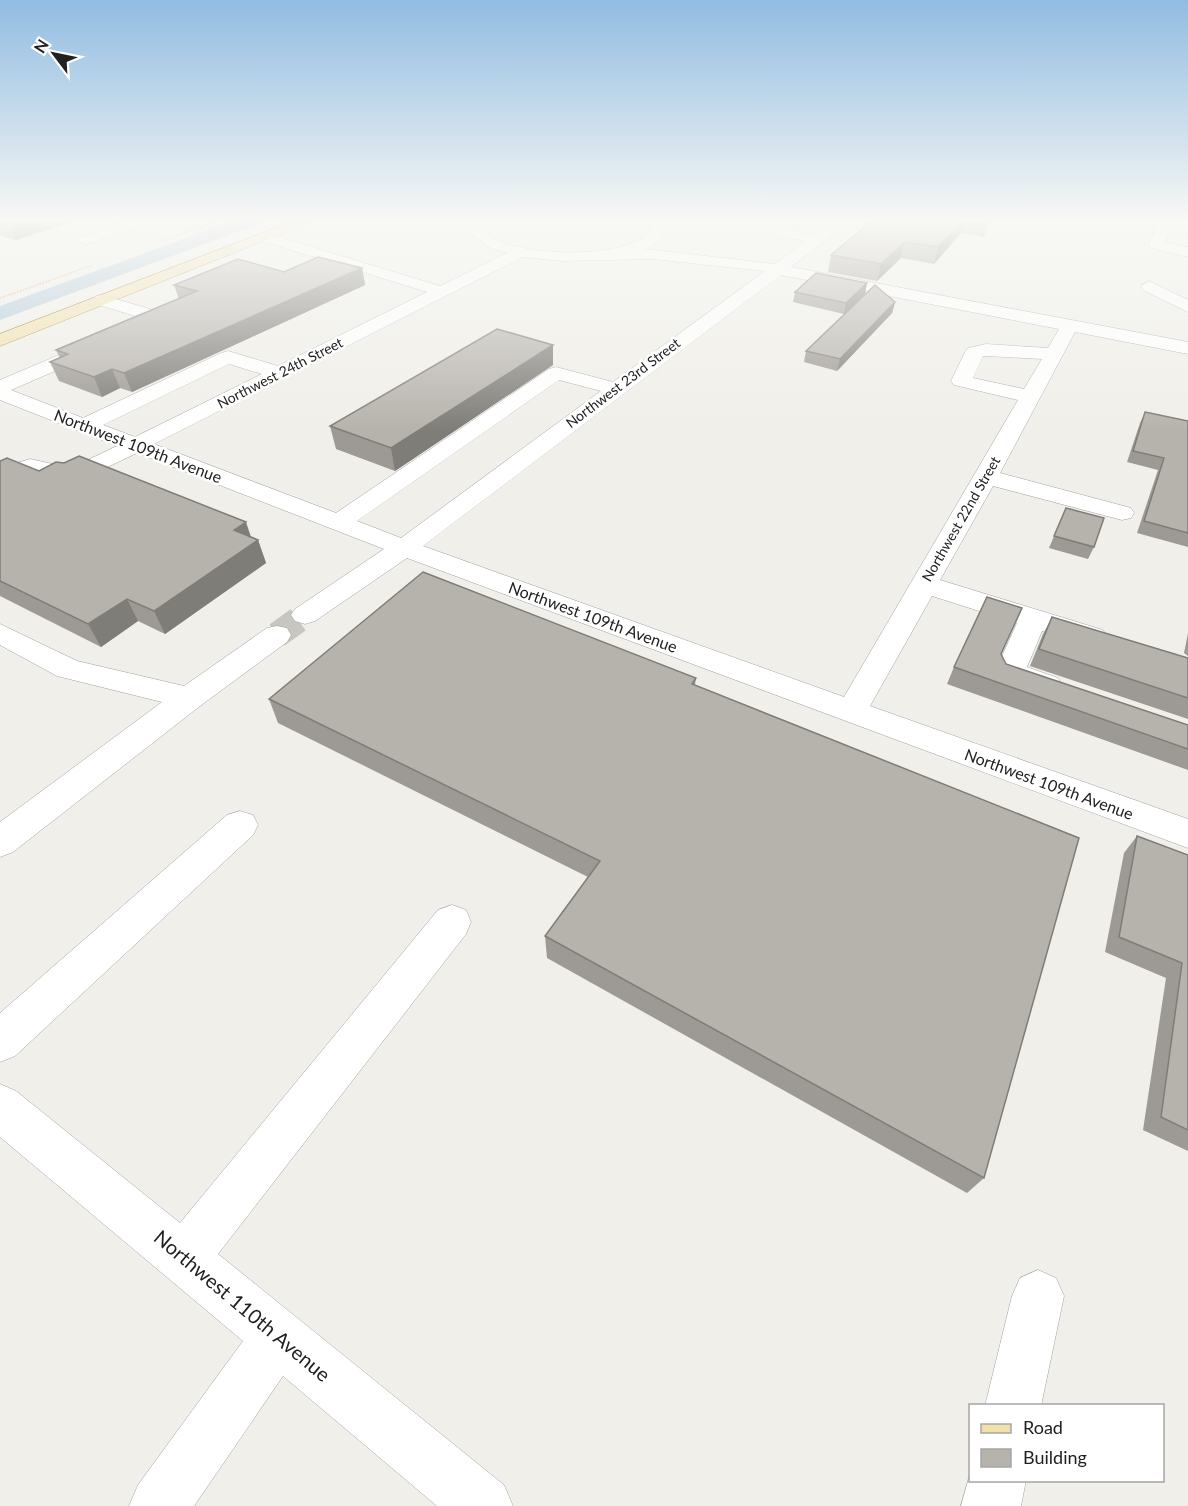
<svg xmlns="http://www.w3.org/2000/svg" width="1188" height="1506" font-family="Lato,sans-serif">
<style>
.lines{fill:none;stroke-linecap:round;stroke-linejoin:round}
.canal{fill:#afc8d9;fill-rule:evenodd}
.minor-tunnel{stroke:#c7c6c1;stroke-width:26;stroke-dasharray:26 13;stroke-linecap:butt}
.minor-casing{stroke:#a2a2a2;stroke-width:1}
.major-casing{stroke:#8d7a11;stroke-width:1}
.path{stroke:#eb9d80;stroke-width:1.5;stroke-dasharray:1.5 1.5;stroke-linecap:butt}
.minor{fill:#fff;fill-rule:evenodd}
.major{fill:#f2e0ac;fill-rule:evenodd}
.wall{fill:#9d9994}
.shaded-wall{fill:#7f7d78}
.building{fill:#b6b2ac;stroke:#7f7d78;stroke-width:1.5}
.labels{text-anchor:middle;stroke-width:5;stroke-linejoin:round;paint-order:stroke}
.far-street-label{font-size:14px;fill:#212121;stroke:#fff}
.street-label{font-size:16px;fill:#212121;stroke:#fff}
.near-street-label{font-size:20px;fill:#212121;stroke:#fff}
</style>
<rect width="100%" height="100%" fill="#f0efe9"/>
<g class="lines">
<path class="canal" d="M236 220H261L258 224 0 320V306Z"/>
<path class="minor-tunnel" d="M277 635 305 615"/>
<defs>
<path id="minor" d="M130 220H151L149 223 90 243 85 245 77 240 80 237Z
M456 220C481 220 480 232 499 241 532 256 629 260 653 229L650 220H664L667 229 658 242 646 249 775 264 806 241 760 232 758 229 760 226 816 234 835 220H851L791 267 1188 342V354L1075 332 1000 473 1131 508 1134 513 1131 518 1122 520 993 486 940 580 1103 630 1107 637 1103 644 1093 646 1042 631 1027 667 1058 678 1062 685 1058 692C1041 697 1004 687 995 672L1017 623 932 596 870 706 1188 819V848L407 558 315 621 305 624 295 621 291 615 295 609 384 549 137 453 74 483 31 473 0 483V468L30 459 71 468 117 446 0 400V380L85 344H99L101 348 99 352 11 390 83 418 221 353 228 351 278 366 427 292 259 240 256 237 259 234H269L440 286 507 253 488 247ZM523 257 562 261 652 259 765 271 613 382 556 367 549 369 336 513 154 444ZM781 275 1059 329 1048 348 986 344 968 348 965 352 951 381 954 385 1018 400 844 697 423 546ZM983 356H986L1042 359 1024 389 973 378ZM229 364 262 374 135 437 103 425ZM559 380 601 391 401 538 357 521Z
M1099 220H1113L1110 225H1100Z
M1161 220H1175L1165 242 1188 247V257L1151 248 1148 245Z
M1149 281 1188 300V312L1143 290 1141 286Z
M102 295 167 314 170 318 143 333H131L128 329 145 319 96 304 93 300 96 296Z
M0 624 77 661 184 686 267 628 277 626 287 628 291 635 287 642 200 706 13 852 0 857V822L162 702 57 676 0 645Z
M240 811 253 815 258 825 253 835 15 1056 0 1062V1013L227 815Z
M452 905 466 910 471 922 466 934 218 1254 504 1485 513 1506H437L283 1376 194 1506H129L138 1485 243 1341 0 1137V1084L16 1091 180 1223 438 910Z
M1038 1270 1056 1278 1064 1296 1041 1406H985L1012 1296 1020 1278Z
M970 1474V1480H1026L1021 1506H961Z"/>
<path id="major" d="M296 220H316L0 346V334Z"/>
</defs>
<use href="#minor" class="minor-casing"/>
<use href="#major" class="major-casing"/>
<path class="path" d="M159 242 220 220
M0 298 93 265"/>
<use href="#minor" class="minor"/>
<use href="#major" class="major"/>
</g>
<path class="wall" d="M0 220H78L16 240 0 236Z
M873 220H989L984 237 961 233 934 264 901 258 877 281 828 272 831 255Z
M362 268 365 285 132 392 120 388 102 397 59 381 50 362 60 358 56 350 179 299 174 285 284 272Z
M867 283 865 294 844 314 793 302 795 292Z
M895 302 892 313 837 371 804 362 806 351Z
M553 365 395 471 336 449 330 426Z
M1145 412 1188 421V547L1137 533 1158 470 1127 462 1140 423Z
M0 461 39 471 251 537 258 540 266 563 165 634 138 621 101 647 0 596Z
M1066 508 1094 547 1088 559 1049 548Z
M1052 617 1188 658V719L1030 666 1043 634Z
M1188 633V656L1184 653Z
M1006 664 1188 725V770L947 684 954 667Z
M696 678 695 685 984 1178 967 1193 547 958 545 936 588 877 278 723 269 699Z
M1137 836 1188 855V1151L1143 1130 1166 978 1105 952 1124 853Z"/>
<path class="shaded-wall" d="M16 220H78L16 240 8 223Z
M963 220H965L961 233 934 264 938 247Z
M905 242 901 258 877 281 881 264Z
M362 268 365 285 132 392 124 373Z
M867 283 865 294 844 314 846 303Z
M895 302 892 313 837 371 840 359Z
M553 345V365L395 471 391 448Z
M112 369 120 388 102 397 94 377Z
M246 522 253 543 258 540 266 563 165 634 154 611 234 530Z
M127 599 138 621 101 647 88 624Z"/>
<path class="building" d="M0 220H16L8 223Z
M873 220H963L938 247 905 242 881 264 831 255Z
M318 257 362 268 124 373 112 369 94 377 50 362 68 354 56 350 197 291 174 285 238 259 284 272Z
M816 273 867 283 846 303 795 292Z
M875 285 895 302 840 359 806 351Z
M497 329 553 345 391 448 330 426Z
M1145 412 1188 421V533L1144 521 1164 458 1133 451Z
M79 456 246 522 234 530 258 540 154 611 127 599 88 624 0 581V461L7 458 39 471 56 462 64 463Z
M1066 508 1104 518 1094 547 1054 536Z
M423 572 696 678 692 684 1079 838 984 1178 545 936 600 861 269 699Z
M987 597 1022 608 1001 654 1006 664 1188 725V749L954 667Z
M1052 617 1188 658V698L1039 649Z
M1137 836 1188 855V1130L1161 1117 1182 963 1119 937Z"/>
<linearGradient id="sky" x2="0" y2="1"><stop stop-color="#91bce2"/><stop offset="0.51" stop-color="#f8f8f5"/><stop offset="1" stop-color="#f8f8f5" stop-opacity="0"/></linearGradient>
<rect width="1188" height="431" fill="url(#sky)"/>
<g class="labels">
<g class="far-street-label">
<text transform="translate(280 373) rotate(-27)" y="5">Northwest 24th Street</text>
<text transform="translate(623 383) rotate(-37)" y="5">Northwest 23rd Street</text>
<text transform="translate(961 519) rotate(-60)" y="5">Northwest 22nd Street</text>
</g>
<g class="street-label">
<text transform="translate(138 446) rotate(21)" y="6">Northwest 109th Avenue</text>
<text transform="translate(593 617) rotate(20)" y="6">Northwest 109th Avenue</text>
<text transform="translate(1049 784) rotate(20)" y="6">Northwest 109th Avenue</text>
</g>
<g class="near-street-label">
<text transform="translate(242 1306) rotate(40)" y="7">Northwest 110th Avenue</text>
</g>
</g>
<rect x="969" y="1404" width="195" height="78" fill="#ffffff" stroke="#a6a6a6" stroke-width="1.5"/>
<rect x="981" y="1424" width="30" height="9" fill="#f2e0ac" stroke="#a6a6a6" stroke-width="1.5"/>
<text x="1023" y="1434" font-size="18" fill="#212121">Road</text>
<rect x="981" y="1449" width="30" height="18" fill="#b6b2ac" stroke="#a6a6a6" stroke-width="1.5"/>
<text x="1023" y="1464" font-size="18" fill="#212121">Building</text>
<g transform="translate(54 54) rotate(302)" stroke="#ffffff" stroke-width="4.5" paint-order="stroke">
<path d="M0-4.5L10 22L0 15L-10 22Z" fill="#212121"/>
<text y="-9" font-size="16" font-weight="bold" text-anchor="middle" fill="#212121">N</text>
</g>
</svg>
